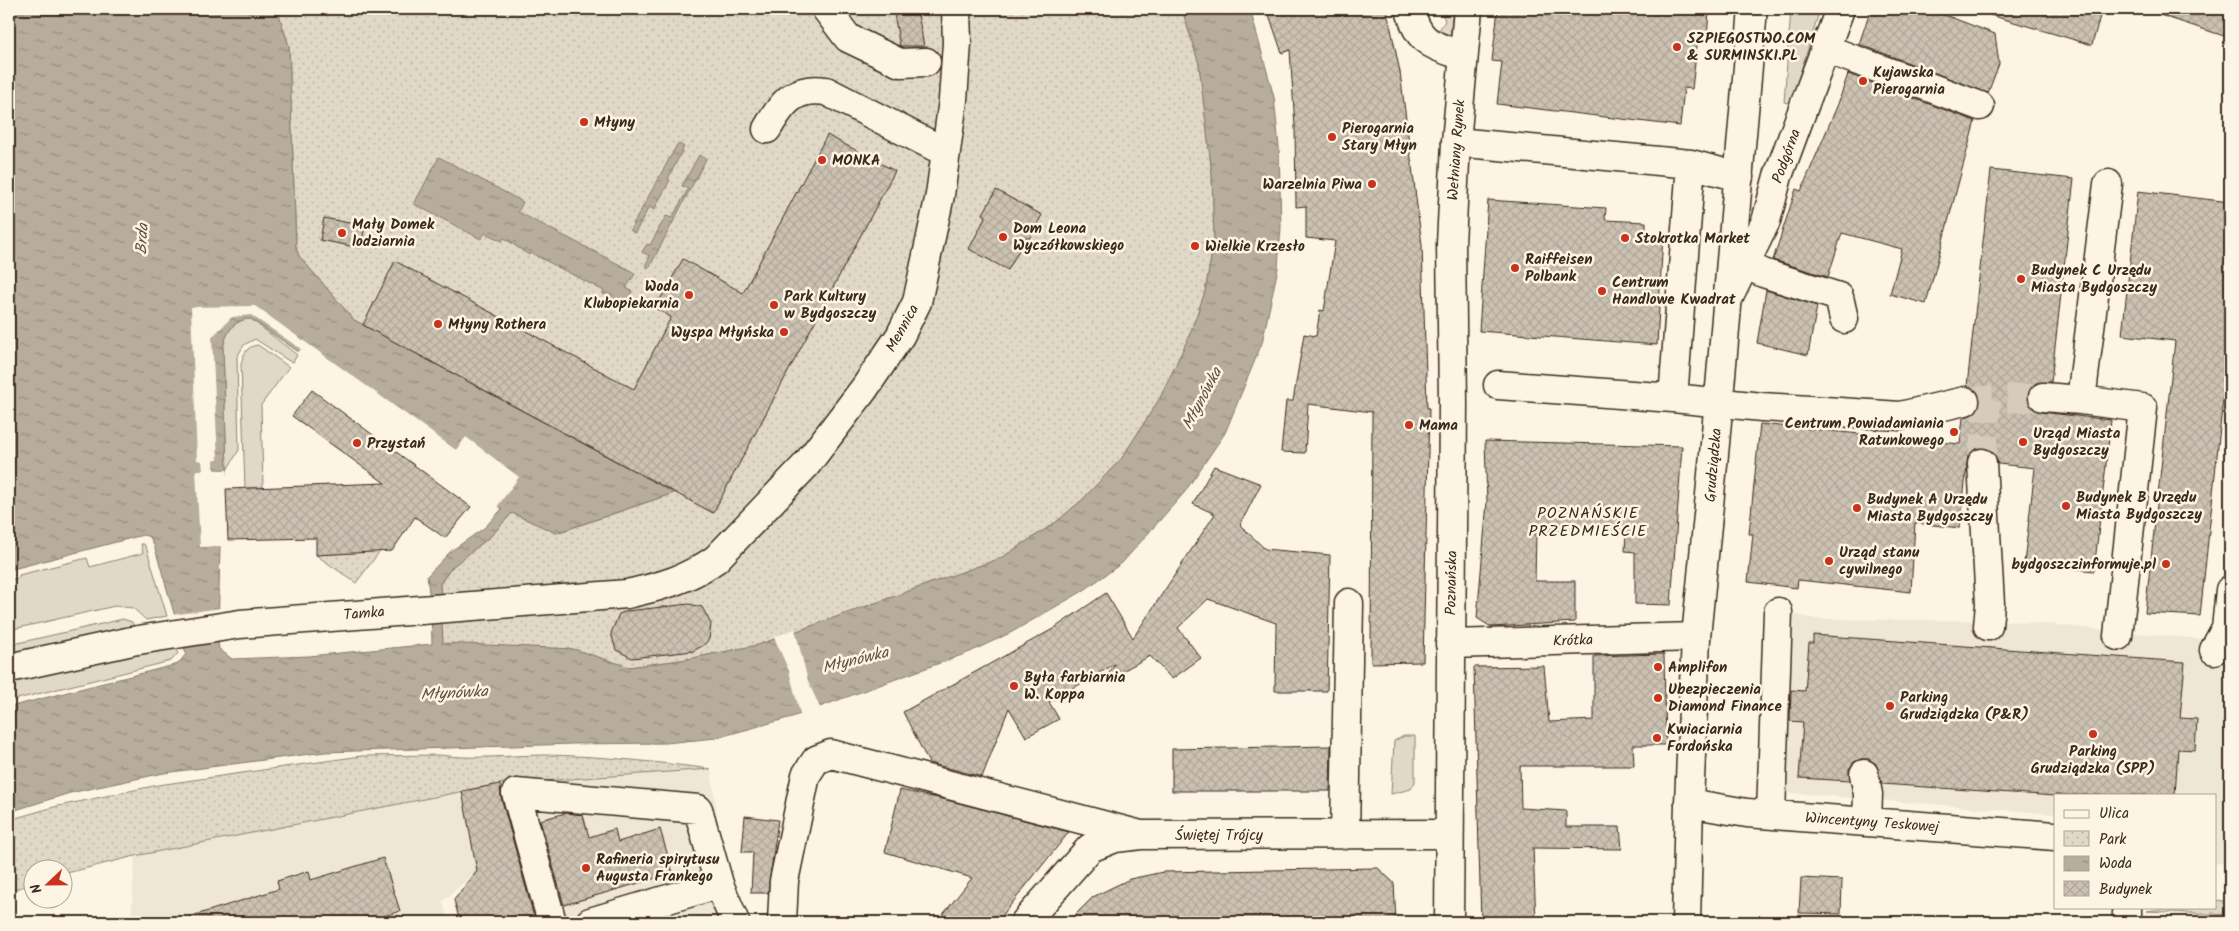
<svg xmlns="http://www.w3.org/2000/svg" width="2239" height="931" font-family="Kalam,sans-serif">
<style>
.built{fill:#eee6d6}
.grass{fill:#e0d8c8;stroke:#8e8173}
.park{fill:url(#park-dots);stroke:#8e8173}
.water{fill:url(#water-ripples);stroke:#85796b;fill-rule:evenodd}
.pier{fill:#fcf5e5}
.building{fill:url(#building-cross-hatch);stroke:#3b2a1e}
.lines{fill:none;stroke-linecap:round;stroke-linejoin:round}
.minor-tunnel{stroke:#d5ccbd;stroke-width:28;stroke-dasharray:28 14;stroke-linecap:butt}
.minor-casing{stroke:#3b2a1e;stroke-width:31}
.major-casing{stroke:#3b2a1e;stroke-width:31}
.minor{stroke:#fcf5e5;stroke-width:28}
.major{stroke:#fcf5e5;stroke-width:28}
.poi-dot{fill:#c8321e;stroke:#fcf5e5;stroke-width:2}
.labels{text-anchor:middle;stroke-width:5;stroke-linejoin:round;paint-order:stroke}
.poi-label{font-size:15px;font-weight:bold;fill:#3b2a1e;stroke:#fcf5e5;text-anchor:start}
.street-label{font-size:15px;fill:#3b2a1e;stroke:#fcf5e5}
.water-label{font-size:16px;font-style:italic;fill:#605144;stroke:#fcf5e5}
.neighbourhood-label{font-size:16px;letter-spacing:1px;fill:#3b2a1e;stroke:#fcf5e5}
</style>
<defs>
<pattern id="park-dots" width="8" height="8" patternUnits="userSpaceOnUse" patternTransform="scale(1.25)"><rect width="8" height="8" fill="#e0d8c8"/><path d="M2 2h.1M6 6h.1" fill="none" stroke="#c1baab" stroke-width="1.8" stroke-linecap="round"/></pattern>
<pattern id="water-ripples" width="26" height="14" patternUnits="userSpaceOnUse" patternTransform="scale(1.25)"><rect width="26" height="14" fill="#b7ad9e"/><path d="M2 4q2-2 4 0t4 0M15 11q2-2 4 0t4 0" fill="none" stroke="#968d80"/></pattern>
<pattern id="building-cross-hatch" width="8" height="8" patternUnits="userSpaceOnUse" patternTransform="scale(1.25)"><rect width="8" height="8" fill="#ccc2b3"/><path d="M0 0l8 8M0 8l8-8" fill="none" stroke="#b0a79a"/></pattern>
</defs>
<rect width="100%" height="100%" fill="#fcf5e5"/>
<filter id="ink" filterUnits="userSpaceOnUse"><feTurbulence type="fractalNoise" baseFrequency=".02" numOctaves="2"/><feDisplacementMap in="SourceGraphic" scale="10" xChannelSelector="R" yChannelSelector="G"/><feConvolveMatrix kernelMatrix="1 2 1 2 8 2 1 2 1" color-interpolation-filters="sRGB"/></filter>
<g filter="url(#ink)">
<path class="built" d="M1789 613 1815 619 2012 621 2230 642V773L2226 790 2230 792V861L2215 864V795H2055V814L1765 791Z
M711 769 722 855 746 922H488L476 872 443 901 448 922H131L135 856 500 784Z"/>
<path class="grass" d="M1441 9H1453L1450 38 1426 27 1428 25 1439 30 1445 21Z
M1791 9H1820L1791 104 1784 102Z
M246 319H251L297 355 293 362 289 361 255 339 244 345 237 357 239 450 227 470 223 348C226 334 231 323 246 319Z
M258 345 289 367 261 405 263 487 245 488 241 365C243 355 246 346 258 345Z
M141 544H144L147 550 167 616 146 620 133 608 115 606 9 630V580L19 578V575L87 558 90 567 143 553Z
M123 619 132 622 136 630 9 658V645Z
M176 646 178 653 171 661 9 701V682Z
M1404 736H1415V782L1411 789 1391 794 1394 741Z"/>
<path class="park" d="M277 9H1182L1199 64 1212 174 1214 241 1205 292 1188 339 1160 398 1122 458 1082 500 1055 523 1001 558 758 645 688 659 629 667 573 649 443 644 440 584 452 567 491 536 512 513 557 533 674 493 354 320 299 256 296 248 289 46Z
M380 551 356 583 316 555Z
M439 755C475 760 511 755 547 755 602 756 656 762 711 769L500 784 135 856 63 874 62 868H32V884L9 891V820L54 807 158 785 361 756Z
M2230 900V915L2147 911 2175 907H2215V902Z"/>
<path class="water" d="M9 9H277L289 46 296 248 299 256 354 320 674 493 556 533 512 513 491 536 452 567 440 583 443 643 573 649 629 667 688 659 758 645 1001 558 1055 523 1082 500 1122 458 1160 398 1188 339 1205 292 1214 241 1212 174 1199 64 1182 9H1250L1274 97 1279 147 1281 227 1278 268 1262 343 1225 433 1184 493 1122 563 1083 591 1012 632 970 652 792 717 716 738 666 743 573 744 325 752 164 773 70 793 9 812V707L178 664 186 654 154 545 150 537 143 535 9 570ZM246 319H251L387 413 502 509 484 528 451 551 427 576 431 608 432 644 309 656 232 659 219 649 218 640 220 546 227 470 223 348C226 334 231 323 246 319Z
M678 143 684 147 668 179 670 180 654 210 649 207 635 233 630 230Z
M699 155 706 159 649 268 645 266 650 256 642 252 647 244 650 245 666 216 672 218 688 189 682 186Z
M439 157 523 202 518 212 630 270 635 274 626 288 632 291 624 305 603 294 604 291 531 253 529 255 504 238 502 241 485 233 481 239 414 204Z"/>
<path class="pier" d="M255 306 456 450 466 437 519 477 497 507 385 415 297 354 301 349 251 315 232 317 212 337 218 460H214V470H227V505L222 546 200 547 196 470H203L202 461 197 460 191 307Z
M221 608 220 640 181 645 172 615Z
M795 629 808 681 821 710 801 717 789 671 774 637Z"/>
<path class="building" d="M893 9H917L924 46H900Z
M1267 9H1386L1391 29 1400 72 1422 245 1427 408H1429L1423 662 1371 663 1372 412 1308 404 1305 453 1281 452 1286 401H1293L1304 334 1316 336 1320 310 1324 311 1335 241 1306 238V206L1296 207 1295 126 1290 50 1282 53Z
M1498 9H1700V11H1709L1707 38 1698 37 1692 89 1684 88 1680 126 1497 104 1502 62 1492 61Z
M1871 9H1929L1995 34 1999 64 1988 93 1859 44Z
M1991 9H2102L2092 45 1990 15Z
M2155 9H2230V38L2154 13Z
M1848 74 1975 121 1926 304 1890 294 1902 249 1842 233 1828 277 1773 260 1796 189 1801 191 1838 104Z
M827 135 895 171 713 513 363 325 395 261 634 389 671 317 655 308 683 259 743 293Z
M1991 170 2074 179 2051 382 2036 383 2030 389 2027 396 2029 404 2034 410 2041 412 2111 420 2094 571 2024 563 2035 468 1998 464 1995 454 1989 449 1982 447 1973 450 1968 456 1960 528 1915 523 1911 592 1798 580 1797 588 1748 582 1753 534H1749L1760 424 1960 444 1963 418 1975 413 1980 405V398L1977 391 1967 386Z
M996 190 1042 215 1029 239 1026 237 1008 270 969 249 986 216 983 214Z
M2138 191 2230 202V333L2200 616 2145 613 2175 341 2122 335Z
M1488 200 1606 208 1605 220 1646 222V233L1663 234 1657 345 1479 331Z
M324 218 365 226 361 248 320 240Z
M1766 290 1817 306 1808 355 1757 343Z
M312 390 471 507 445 538 415 517 392 551 316 555V538L228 540 226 489 385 483 292 416Z
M1485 441 1682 446 1671 605 1635 604V552L1625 551 1626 532 1536 531 1535 581H1575V622L1491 627 1477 618 1487 502Z
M1214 466 1261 484 1240 525 1265 549 1330 555 1327 691H1275L1276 623 1208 599 1178 628 1201 658 1172 679 1150 656 1104 681 1115 664 1049 702 1059 719 1026 737 1009 708 982 777 929 763 903 712 1053 629 1106 593 1133 638 1215 514 1193 504Z
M689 604 702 607 711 624 709 639 704 645 693 651 632 658 616 650 611 633 619 614 627 611Z
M1813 635 2185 662 2180 718 2197 719 2195 750 2178 749 2175 795H2055V796L1882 784 1876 764 1869 759H1861L1854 762 1849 769 1850 781 1799 778 1803 722 1790 721 1791 690 1805 691 1809 643H1813Z
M1663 654 1664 656 1666 745H1633L1634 766H1520L1521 808 1566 811V827H1620L1622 849 1533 848 1536 922H1481L1474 667 1544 666 1549 722 1594 720V656Z
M1331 746 1330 791H1172V749Z
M500 784 501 797 534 917 517 922H460L454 900 477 871 462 791Z
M900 790 947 800 1069 832 997 922H937L972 878 885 852Z
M566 813 583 815 589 837 615 829 618 842 660 829 673 873 564 905 540 820Z
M745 816 778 820 768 893H751L753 852H742Z
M383 858 400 911 365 922H190L189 917 279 889 277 881 309 871 311 880Z
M1378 868 1394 883 1396 922H1068L1093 897 1111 888 1130 879 1163 872Z
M1801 878 1842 880 1841 914 1799 913Z"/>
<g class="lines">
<path class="minor-tunnel" d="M1965 401 2043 397
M1982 463 1987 400"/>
<defs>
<path id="minor" d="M826 9 848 38 900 63 926 62
M1410 9C1418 44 1433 45 1463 56
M1826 49 1980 106
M767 129C782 103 794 86 826 91L945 152
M1456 142 1691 164 1739 177
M2108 184 2081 400 2143 408 2118 636
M1745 264 1763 273 1839 297 1844 319
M1729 297 1766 221 1778 176 1840 9
M1498 385 1673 398 1691 164
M2043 397 2081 400
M1673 398 1762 407 1900 416 1965 401
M1982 463 1990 604 1988 626
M1450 644 1696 637
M2214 650 2226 628 2230 590
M9 668 132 641 240 624 627 594C662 586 686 580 716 559L806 465 864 389 900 336 917 302 940 195 953 100 957 43 956 9
M1864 774 1868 794 1867 822
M1689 803 1747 813 2055 836
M1771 814 1778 612
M1345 835 1349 603
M719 884 735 922
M552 922 516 793 698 809 719 884 590 922
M782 922 784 881 806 775 816 760 831 754 1141 835
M1025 922 1090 848 1115 838 1141 835 1448 834
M2127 922V907"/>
<path id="major" d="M1449 922 1453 403 1451 244 1456 142 1468 9
M1686 922 1689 803 1696 637 1715 444 1753 9"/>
</defs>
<use href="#minor" class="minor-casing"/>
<use href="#major" class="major-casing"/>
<use href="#minor" class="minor"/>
<use href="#major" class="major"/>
</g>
</g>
<g class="poi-dot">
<circle cx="1677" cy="47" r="5"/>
<circle cx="1863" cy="81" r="5"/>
<circle cx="584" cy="122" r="5"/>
<circle cx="1332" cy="137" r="5"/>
<circle cx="822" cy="160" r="5"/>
<circle cx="1372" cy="184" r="5"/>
<circle cx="342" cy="233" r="5"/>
<circle cx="1003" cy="237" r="5"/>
<circle cx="1625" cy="238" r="5"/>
<circle cx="1195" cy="246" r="5"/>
<circle cx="1515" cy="268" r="5"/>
<circle cx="2021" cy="279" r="5"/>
<circle cx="1602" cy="291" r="5"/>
<circle cx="689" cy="295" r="5"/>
<circle cx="774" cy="305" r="5"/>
<circle cx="438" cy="324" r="5"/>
<circle cx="784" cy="332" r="5"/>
<circle cx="1409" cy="425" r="5"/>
<circle cx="1954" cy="432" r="5"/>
<circle cx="2023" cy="442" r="5"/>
<circle cx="357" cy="443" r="5"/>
<circle cx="2066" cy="506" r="5"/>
<circle cx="1857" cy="508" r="5"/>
<circle cx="1829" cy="561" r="5"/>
<circle cx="2166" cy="564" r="5"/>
<circle cx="1658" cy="667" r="5"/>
<circle cx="1014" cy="686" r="5"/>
<circle cx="1658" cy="698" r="5"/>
<circle cx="1890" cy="706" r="5"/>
<circle cx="2093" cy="734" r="5"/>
<circle cx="1657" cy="738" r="5"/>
<circle cx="586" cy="868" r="5"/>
</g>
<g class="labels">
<g class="poi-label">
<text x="1687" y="43">SZPIEGOSTWO.COM<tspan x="1687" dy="17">&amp; SURMINSKI.PL</tspan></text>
<text x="1873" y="77">Kujawska<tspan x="1873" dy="17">Pierogarnia</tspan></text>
<text x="594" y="127">Młyny</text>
<text x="1342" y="133">Pierogarnia<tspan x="1342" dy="17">Stary Młyn</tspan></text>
<text x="832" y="165">MONKA</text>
<text x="1362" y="189" text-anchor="end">Warzelnia Piwa</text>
<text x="352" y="229">Mały Domek<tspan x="352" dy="17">lodziarnia</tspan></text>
<text x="1013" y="233">Dom Leona<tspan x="1013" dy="17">Wyczółkowskiego</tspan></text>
<text x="1635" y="243">Stokrotka Market</text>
<text x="1205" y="251">Wielkie Krzesło</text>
<text x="1525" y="264">Raiffeisen<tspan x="1525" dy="17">Polbank</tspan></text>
<text x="2031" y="275">Budynek C Urzędu<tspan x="2031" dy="17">Miasta Bydgoszczy</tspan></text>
<text x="1612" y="287">Centrum<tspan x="1612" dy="17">Handlowe Kwadrat</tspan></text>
<text x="679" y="291" text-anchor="end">Woda<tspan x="679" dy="17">Klubopiekarnia</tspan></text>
<text x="784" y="301">Park Kultury<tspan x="784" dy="17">w Bydgoszczy</tspan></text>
<text x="448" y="329">Młyny Rothera</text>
<text x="774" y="337" text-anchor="end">Wyspa Młyńska</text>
<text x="1944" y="428" text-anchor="end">Centrum Powiadamiania<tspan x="1944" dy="17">Ratunkowego</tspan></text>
<text x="1419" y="430">Mama</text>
<text x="2033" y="438">Urząd Miasta<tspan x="2033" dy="17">Bydgoszczy</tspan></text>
<text x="367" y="448">Przystań</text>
<text x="2076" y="502">Budynek B Urzędu<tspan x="2076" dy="17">Miasta Bydgoszczy</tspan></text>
<text x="1867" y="504">Budynek A Urzędu<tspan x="1867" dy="17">Miasta Bydgoszczy</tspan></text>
<text x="1839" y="557">Urząd stanu<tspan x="1839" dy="17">cywilnego</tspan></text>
<text x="2156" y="569" text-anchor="end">bydgoszczinformuje.pl</text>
<text x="1668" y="672">Amplifon</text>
<text x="1024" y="682">Była farbiarnia<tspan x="1024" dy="17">W. Koppa</tspan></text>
<text x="1668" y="694">Ubezpieczenia<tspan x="1668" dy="17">Diamond Finance</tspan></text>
<text x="1900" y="702">Parking<tspan x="1900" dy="17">Grudziądzka (P&amp;R)</tspan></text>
<text x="1667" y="734">Kwiaciarnia<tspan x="1667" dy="17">Fordońska</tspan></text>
<text x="2093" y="756" text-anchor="middle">Parking<tspan x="2093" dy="17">Grudziądzka (SPP)</tspan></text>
<text x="596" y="864">Rafineria spirytusu<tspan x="596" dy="17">Augusta Frankego</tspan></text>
</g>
<g class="street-label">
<text transform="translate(1456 150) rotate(-86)" y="5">Wełniany Rynek</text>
<text transform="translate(1786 156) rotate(-70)" y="5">Podgórna</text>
<text transform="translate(902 328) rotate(-61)" y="5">Mennica</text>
<text transform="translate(1713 465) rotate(-85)" y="5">Grudziądzka</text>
<text transform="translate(1451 583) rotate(-89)" y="5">Poznańska</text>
<text transform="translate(364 613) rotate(-5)" y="5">Tamka</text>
<text transform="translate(1573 640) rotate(-2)" y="5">Krótka</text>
<text transform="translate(1872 822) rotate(4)" y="5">Wincentyny Teskowej</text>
<text x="1219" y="840">Świętej Trójcy</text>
</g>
<g class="water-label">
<text transform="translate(141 239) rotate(-87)" y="6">Brda</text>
<text transform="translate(1201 398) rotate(-62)" y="6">Młynówka</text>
<text transform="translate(855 659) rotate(-14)" y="6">Młynówka</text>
<text transform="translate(454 692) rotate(-3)" y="6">Młynówka</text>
</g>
<g class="neighbourhood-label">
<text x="1588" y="518">POZNAŃSKIE<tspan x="1588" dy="18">PRZEDMIEŚCIE</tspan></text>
</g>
</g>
<rect width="2239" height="931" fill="none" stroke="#fcf5e5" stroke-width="30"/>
<rect x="15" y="15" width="2209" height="901" fill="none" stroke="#3b2a1e" stroke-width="2" filter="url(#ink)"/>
<rect x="2054" y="794" width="162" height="115" fill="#fcf5e5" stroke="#afa495"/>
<rect x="2064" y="810" width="25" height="8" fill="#fcf5e5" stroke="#afa495"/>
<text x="2099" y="818" font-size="15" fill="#3b2a1e">Ulica</text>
<rect x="2064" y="831" width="25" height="15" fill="url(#park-dots)" stroke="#afa495"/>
<text x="2099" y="844" font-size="15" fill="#3b2a1e">Park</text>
<rect x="2064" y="856" width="25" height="15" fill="url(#water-ripples)" stroke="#afa495"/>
<text x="2099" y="868" font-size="15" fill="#3b2a1e">Woda</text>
<rect x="2064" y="881" width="25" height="15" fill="url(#building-cross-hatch)" stroke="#afa495"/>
<text x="2099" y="894" font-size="15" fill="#3b2a1e">Budynek</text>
<g transform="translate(48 884) rotate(248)"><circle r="24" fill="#fcf5e5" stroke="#afa495"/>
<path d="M0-4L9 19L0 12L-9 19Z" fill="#c8321e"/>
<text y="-8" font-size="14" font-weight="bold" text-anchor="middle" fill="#3b2a1e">N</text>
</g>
</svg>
